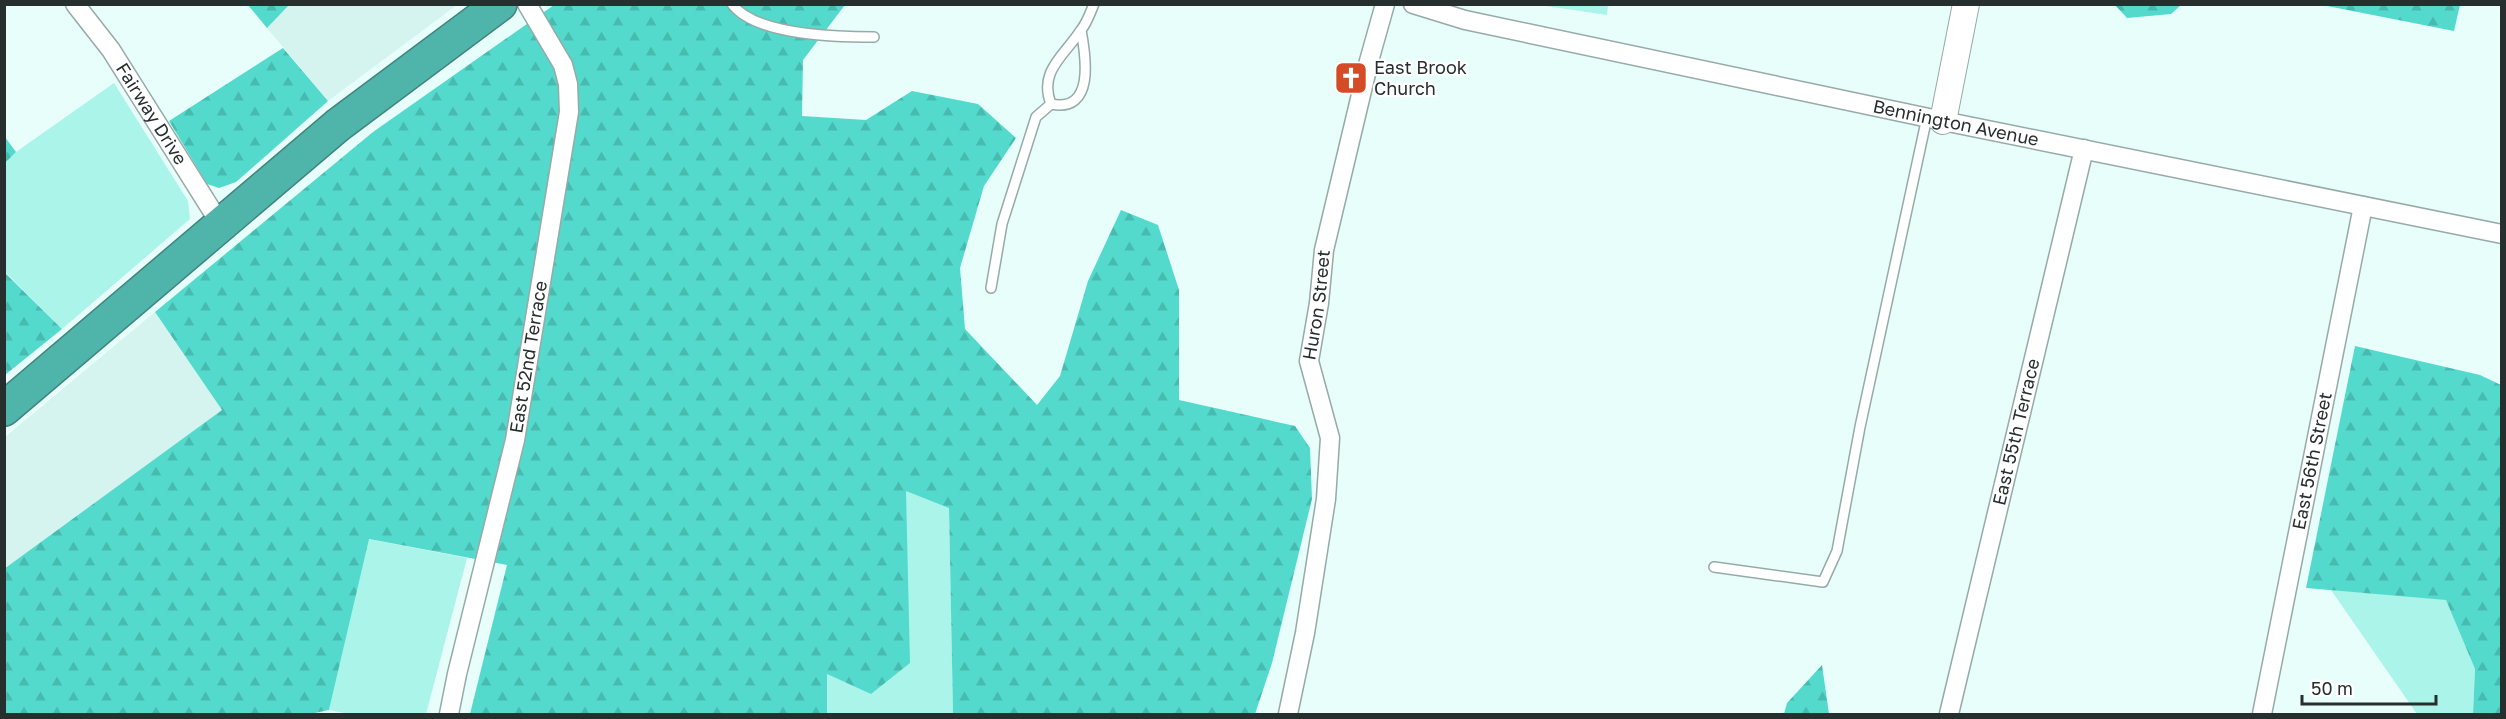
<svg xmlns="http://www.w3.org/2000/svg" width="2506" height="719" font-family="'Golos Text',sans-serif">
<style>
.built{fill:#d5f4f0}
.green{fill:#aaf4ea}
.forest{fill:url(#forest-firs)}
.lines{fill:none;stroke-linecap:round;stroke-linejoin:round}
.lane-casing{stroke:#96aaa7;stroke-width:12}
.street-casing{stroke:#96aaa7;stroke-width:21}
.secondary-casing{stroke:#96aaa7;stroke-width:28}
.highway-casing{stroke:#41857e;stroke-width:36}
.lane{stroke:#fff;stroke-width:9}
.street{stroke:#fff;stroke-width:18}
.secondary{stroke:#fff;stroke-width:26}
.highway{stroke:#4fb4a9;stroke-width:33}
.labels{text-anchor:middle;stroke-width:4.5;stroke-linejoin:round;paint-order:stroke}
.poi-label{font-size:18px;fill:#272f2e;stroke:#fff;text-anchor:start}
.street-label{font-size:18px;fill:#272f2e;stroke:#fff}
</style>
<defs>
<pattern id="forest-firs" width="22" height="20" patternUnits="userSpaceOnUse" patternTransform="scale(1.5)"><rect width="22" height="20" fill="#53dacc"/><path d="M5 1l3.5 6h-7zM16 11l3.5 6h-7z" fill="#48bbb0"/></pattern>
</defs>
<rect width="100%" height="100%" fill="#e8fefb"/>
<path class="built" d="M289 5H457L328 101 267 28Z
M155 312 222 410 5 569V437Z"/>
<path class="green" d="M1539 5 1608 4V5L1607 15Z
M114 83 188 201 190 219 62 329 5 272V163L16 152Z
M905 490 949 507 953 714H827V674L871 693 909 663Z
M368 539 467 558 426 714H349L329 710Z
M2331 590 2446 599 2475 669 2473 714H2417Z"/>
<path class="forest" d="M248 5H289L267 28Z
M554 5H845L803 60 802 116 866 120 912 91 978 104 1016 138 984 186 960 268 965 329 1037 405 1060 376 1088 281 1121 210 1158 225 1179 290V400L1295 426 1310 448 1312 499 1272 663 1255 714H953L949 508 906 491 910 663 871 694 827 674V714H470L507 565 369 539 329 710 310 714H5L4 569 222 410 155 312 373 132Z
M2115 5H2181L2171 14 2127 18Z
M2322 5H2460L2454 31Z
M283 48 328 101 236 182 219 188 207 184 169 121Z
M5 137 16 152 5 163H4Z
M4 272 62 329 5 375H4Z
M2355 346 2480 375 2501 385V714H2473L2475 669 2446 600 2306 588Z
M1822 665 1829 714H1784L1787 703Z"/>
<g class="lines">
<defs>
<path id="lane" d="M732 4C756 36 838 37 874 37
M1081 30C1086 57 1095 113 1051 104 1038 71 1065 55 1081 30 1087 23 1090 13 1094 4
M991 288 1002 224 1036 117 1051 104
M1714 567 1823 582 1837 551 1860 427 1927 117"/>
<g id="street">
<path id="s1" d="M75 4 111 50 221 225"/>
<path id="s2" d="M1413 4 1465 20 1943 121 2502 234"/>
<path id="s3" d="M449 714 457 674 515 440 569 112 568 84 563 65 527 4"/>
<path id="s4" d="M1288 714 1305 633 1326 499 1330 438 1309 361 1319 303 1324 250 1369 61 1385 4"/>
<path id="s5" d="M1949 714 2084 149"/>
<path id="s6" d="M2262 714 2363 206"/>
</g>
<path id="secondary" d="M1943 121 1966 4"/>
<path id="highway" d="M4 409 338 125 500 4"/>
</defs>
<use href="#lane" class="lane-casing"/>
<use href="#street" class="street-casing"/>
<use href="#secondary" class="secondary-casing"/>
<use href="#highway" class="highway-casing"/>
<use href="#lane" class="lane"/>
<use href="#street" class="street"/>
<use href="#secondary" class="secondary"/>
<use href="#highway" class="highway"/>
</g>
<defs>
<symbol id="church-square" viewBox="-11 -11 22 22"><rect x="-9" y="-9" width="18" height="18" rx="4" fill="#d44b26" stroke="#fff"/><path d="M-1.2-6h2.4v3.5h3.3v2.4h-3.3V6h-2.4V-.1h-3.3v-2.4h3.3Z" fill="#fff"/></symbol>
</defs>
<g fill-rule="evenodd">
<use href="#church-square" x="1332" y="59" width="38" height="38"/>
</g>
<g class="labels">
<g class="poi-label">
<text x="1374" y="74">East Brook<tspan x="1374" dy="21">Church</tspan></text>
</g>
<g class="street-label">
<text dy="6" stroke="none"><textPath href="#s1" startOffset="134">Fairway Drive</textPath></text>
<text dy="6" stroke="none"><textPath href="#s2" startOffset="556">Bennington Avenue</textPath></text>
<text dy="6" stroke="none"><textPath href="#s4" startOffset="416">Huron Street</textPath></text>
<text dy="6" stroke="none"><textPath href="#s3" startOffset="366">East 52nd Terrace</textPath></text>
<text dy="6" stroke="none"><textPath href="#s5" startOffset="290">East 55th Terrace</textPath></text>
<text dy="6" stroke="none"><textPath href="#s6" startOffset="258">East 56th Street</textPath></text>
</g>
</g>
<rect width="2506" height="719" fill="none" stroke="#272f2e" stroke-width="12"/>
<path d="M2302 695v9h134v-9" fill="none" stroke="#272f2e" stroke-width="3"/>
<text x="2311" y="695" font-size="18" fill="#272f2e" stroke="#ffffff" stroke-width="4.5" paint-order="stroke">50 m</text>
</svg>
